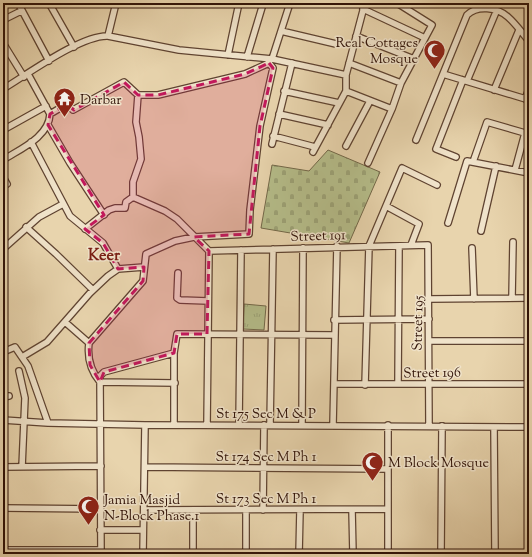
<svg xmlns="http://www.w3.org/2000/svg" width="532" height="557" font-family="'Sorts Mill Goudy',serif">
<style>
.cemetery{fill:url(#cemetery-stones);stroke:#736849}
.park{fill:url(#park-tufts);stroke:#736849}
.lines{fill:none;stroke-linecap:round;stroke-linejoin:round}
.minor-casing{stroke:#5f4331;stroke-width:8}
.minor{stroke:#f0e3ca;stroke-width:5.5}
.marked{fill:#c2185b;fill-opacity:0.2;stroke:#c2185b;stroke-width:3;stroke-dasharray:8 5;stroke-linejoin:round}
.labels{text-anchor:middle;stroke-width:3;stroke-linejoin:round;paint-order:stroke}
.poi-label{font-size:14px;fill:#311308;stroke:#f0e3ca;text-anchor:start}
.street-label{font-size:14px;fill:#311308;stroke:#f0e3ca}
.quarter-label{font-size:16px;font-weight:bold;fill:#7a1f14;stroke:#f0e3ca}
</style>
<defs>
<pattern id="cemetery-stones" width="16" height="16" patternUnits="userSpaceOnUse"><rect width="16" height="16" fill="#b5bd8a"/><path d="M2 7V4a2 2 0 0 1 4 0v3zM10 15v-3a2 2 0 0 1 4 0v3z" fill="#9ca276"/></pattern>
<pattern id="park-tufts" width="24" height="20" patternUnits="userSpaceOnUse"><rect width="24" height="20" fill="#b5bd8a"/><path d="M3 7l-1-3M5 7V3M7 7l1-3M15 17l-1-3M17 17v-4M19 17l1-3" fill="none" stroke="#9ca276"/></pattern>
</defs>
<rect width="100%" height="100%" fill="#e8d4ad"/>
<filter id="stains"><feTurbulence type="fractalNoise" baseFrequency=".005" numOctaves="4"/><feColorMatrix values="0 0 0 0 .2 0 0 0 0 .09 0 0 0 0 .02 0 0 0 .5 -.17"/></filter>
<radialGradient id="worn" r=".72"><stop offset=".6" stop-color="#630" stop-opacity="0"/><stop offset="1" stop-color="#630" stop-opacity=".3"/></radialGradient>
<path class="cemetery" d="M328 150 380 172 349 243 261 228 272 165 309 171Z"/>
<path class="park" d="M244 304 266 306 264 330 243 329Z"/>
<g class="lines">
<defs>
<path id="minor" d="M18 3 49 61
M49 3 74 47
M312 3H313
M363 9 425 38
M3 20 21 11
M281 31 336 44
M108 36 116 3
M356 36 414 59
M3 43 24 77
M228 55 239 3
M247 57 263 4 260 3
M272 59 290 3
M349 63 401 83
M443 74 529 100
M467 81 496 12
M3 89C28 74 81 35 108 36L179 50 272 59 346 75
M494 90 519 30
M284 91 339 103
M346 91 392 109
M525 99 529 89
M50 114 67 104 73 110 124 82 138 95H158L245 74 269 63 273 68 260 126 250 210 249 234 194 237 175 241 146 254 143 281 89 343C87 358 90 370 100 382L175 383
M279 114 328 125
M48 125 70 163 104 215
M3 130 46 106
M273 136 315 147
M416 140 467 15C477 5 497 7 508 17 516 24 522 33 529 41
M31 142 70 216 103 243 118 269
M272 144 292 63
M346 146 370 101
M313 152 346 91V75L365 3
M456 157 436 149 463 80
M3 160C20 149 49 137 50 114L28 74
M473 162 487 122 525 133 515 170
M368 163 392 109 401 83 432 25 397 3
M3 177 7 184
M133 197V182L141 159 139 137 136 122 138 95
M133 197 165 211 177 219 209 251
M386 206 419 224 411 245
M448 223 467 161 529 173
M26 227 56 254 93 290
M85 229 109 210 115 208H125L126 202 133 197
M481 231 496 166
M472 248 474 299
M3 249 39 217 63 204
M209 251 428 245 429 426
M178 273 177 298 180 300 208 301
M512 298 513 242
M429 299 529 298
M334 320 429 319
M65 322 89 343
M429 341H529
M3 352 15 347 28 366 48 423
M22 357 47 342 90 293 108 276 118 269 144 267
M19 371 25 398 22 467
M335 384H529
M398 384 399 246
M365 385 369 246 402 168 437 185
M3 397 9 396
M3 420 48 423 145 425 529 427
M174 424V353L177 334 334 335
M239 424 241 250
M207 425 209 251
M270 425 273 249
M302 425 303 248
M333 425 337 246
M494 427 495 554
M3 467 101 466
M145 467 387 469
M3 508 100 509
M144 510 388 509
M263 510 264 425
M352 510 353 554
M100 530H143
M3 550H101
M101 554 100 376 104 372 174 353
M143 554 145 425
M193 554V510
M246 554V510
M299 554 300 510
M388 554V425
M441 554 442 426"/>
</defs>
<use href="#minor" class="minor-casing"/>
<use href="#minor" class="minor"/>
</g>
<path class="marked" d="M269 63 273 68 260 126 249 234 194 237 209 251 207 334H177L174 353 104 372 100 382 90 365 89 343 143 281 144 267 118 269 103 243 85 229 104 215 48 125 50 114 67 104 74 110 124 82 138 95H158L245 74Z"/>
<defs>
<symbol id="mosque-pin" viewBox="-11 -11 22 30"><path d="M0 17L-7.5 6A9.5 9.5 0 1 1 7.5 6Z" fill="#8f2418" stroke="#f0e3ca"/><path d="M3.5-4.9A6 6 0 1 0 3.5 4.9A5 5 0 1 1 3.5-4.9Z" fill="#fff"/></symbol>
<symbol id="temple-pin" viewBox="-11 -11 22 30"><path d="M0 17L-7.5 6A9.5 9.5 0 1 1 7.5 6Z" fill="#8f2418" stroke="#f0e3ca"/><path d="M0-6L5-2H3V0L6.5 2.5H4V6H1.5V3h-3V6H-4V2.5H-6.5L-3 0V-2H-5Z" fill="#fff"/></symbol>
</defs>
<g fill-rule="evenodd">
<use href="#mosque-pin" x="422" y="38" width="25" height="34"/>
<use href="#temple-pin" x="52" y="86" width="25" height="34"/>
<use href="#mosque-pin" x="360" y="450" width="25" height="34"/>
<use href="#mosque-pin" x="76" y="494" width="25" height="34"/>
</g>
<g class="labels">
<g class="poi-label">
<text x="418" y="47" text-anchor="end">Real Cottages<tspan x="418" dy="16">Mosque</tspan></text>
<text x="80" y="104">Darbar</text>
<text x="388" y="467">M Block Mosque</text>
<text x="104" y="504">Jamia Masjid<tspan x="104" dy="16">N-Block Phase.1</tspan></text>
</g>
<g class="street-label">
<text transform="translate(318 235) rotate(-2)" y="5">Street 191</text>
<text transform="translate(417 323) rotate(-89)" y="5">Street 195</text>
<text transform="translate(432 372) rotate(-1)" y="5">Street 196</text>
<text x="266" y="418">St 175 Sec M &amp; P</text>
<text x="266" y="461">St 174 Sec M Ph 1</text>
<text x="266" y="503">St 173 Sec M Ph 1</text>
</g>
<g class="quarter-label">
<text x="104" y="260">Keer</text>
</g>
</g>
<rect width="532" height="557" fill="none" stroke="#e8d4ad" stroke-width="16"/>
<rect x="4" y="4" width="524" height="549" fill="none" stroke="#311308" stroke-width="2"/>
<rect x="8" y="8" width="516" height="541" fill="none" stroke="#311308"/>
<rect width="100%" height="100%" filter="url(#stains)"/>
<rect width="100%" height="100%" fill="url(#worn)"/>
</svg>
